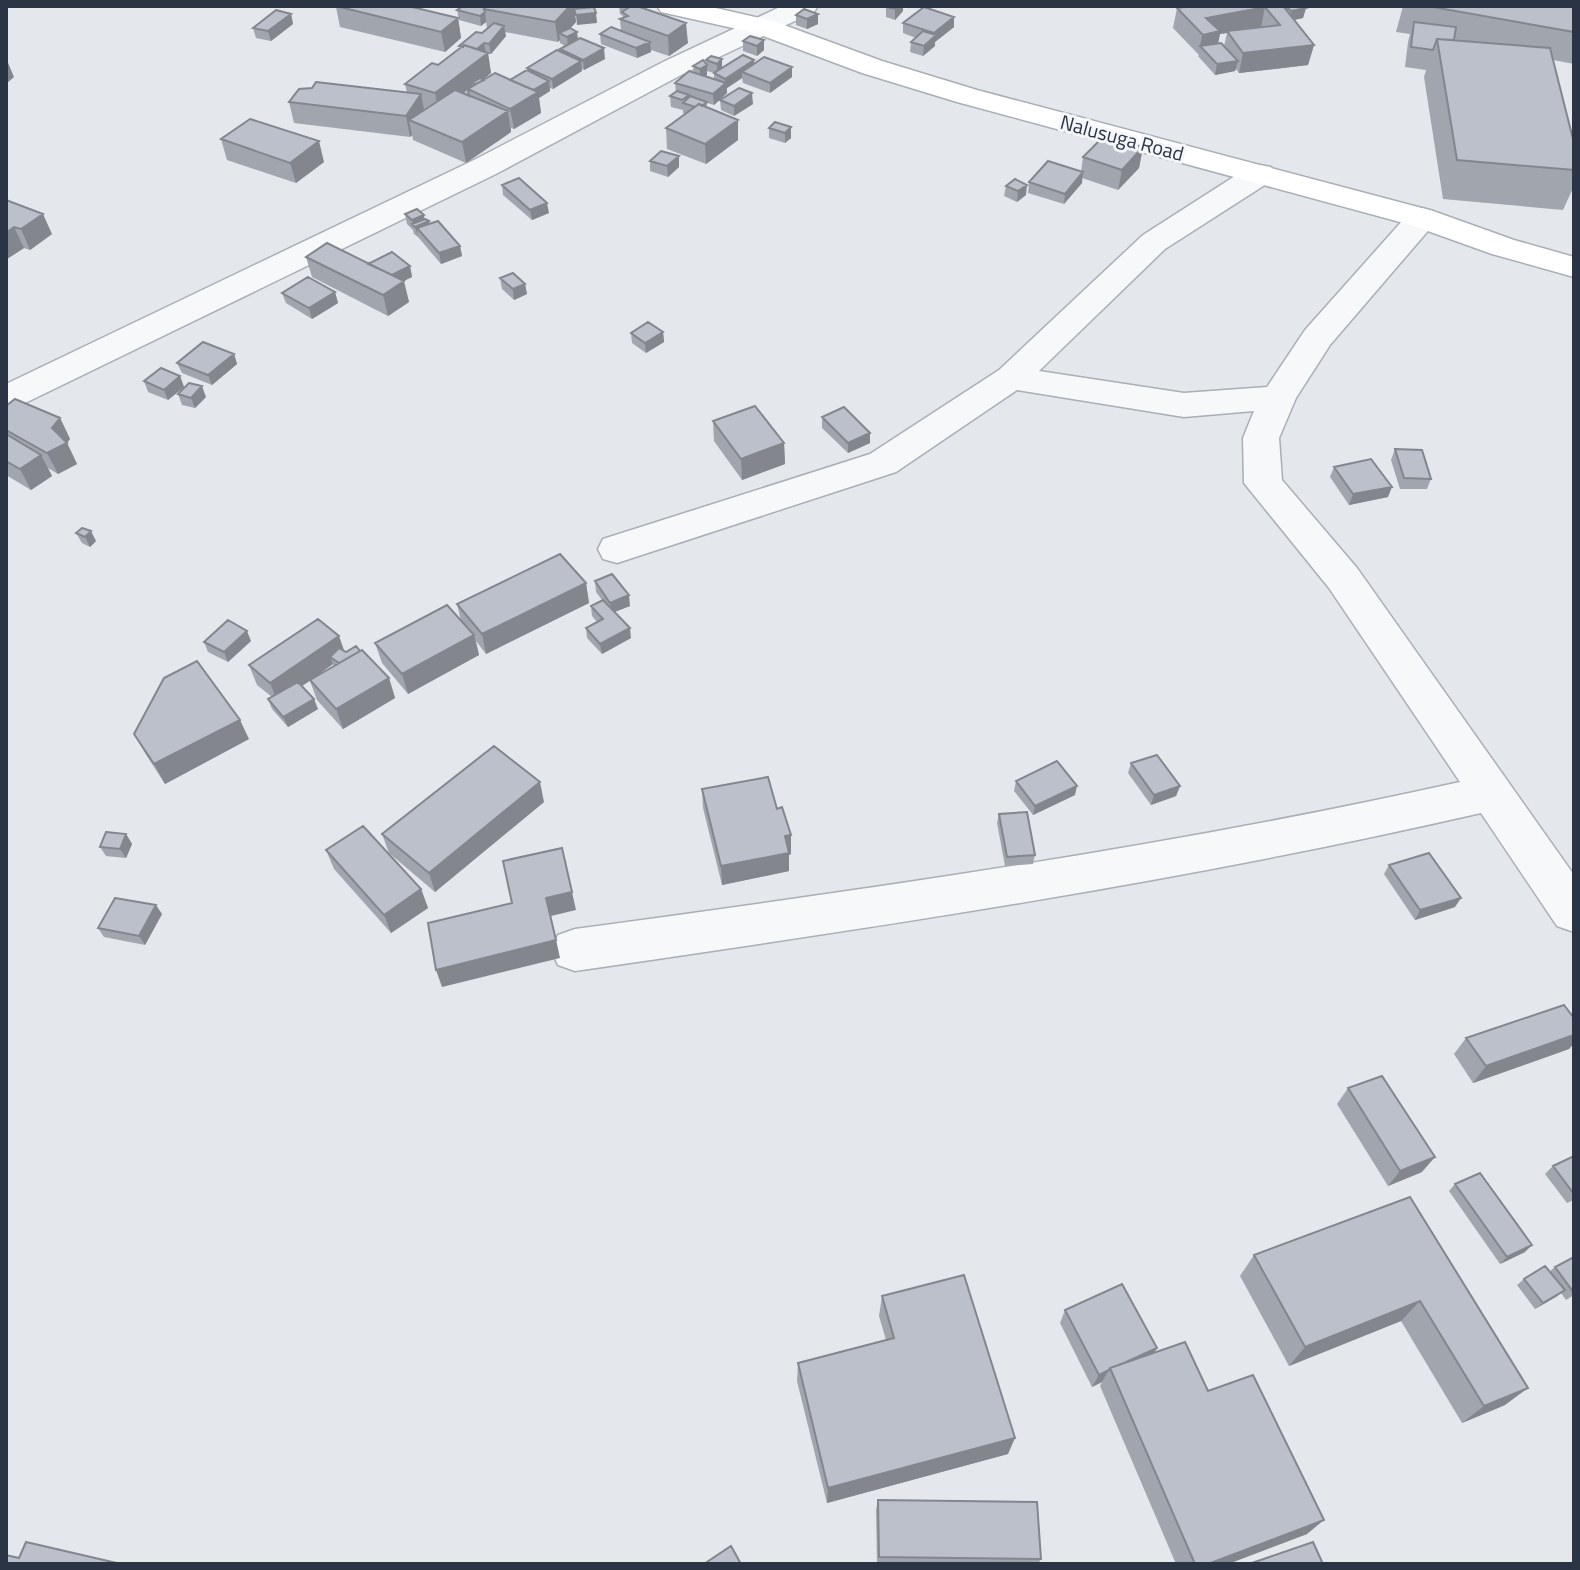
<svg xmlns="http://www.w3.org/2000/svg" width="1580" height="1570" font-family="'Titillium Web',sans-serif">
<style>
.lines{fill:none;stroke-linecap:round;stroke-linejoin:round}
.street-casing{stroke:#a9aeb7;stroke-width:3}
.secondary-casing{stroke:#a9aeb7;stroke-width:3}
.street{fill:#f7f8fa;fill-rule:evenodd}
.secondary{fill:#fff;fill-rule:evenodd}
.wall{fill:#a1a5ae;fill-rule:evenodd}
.shaded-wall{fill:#83868d}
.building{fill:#bbc0ca;stroke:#83868d;stroke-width:2}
.labels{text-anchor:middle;stroke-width:6;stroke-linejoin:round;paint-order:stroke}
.far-street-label{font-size:20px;fill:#2b3445;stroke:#f4f6f9}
</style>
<rect width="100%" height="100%" fill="#e4e7ec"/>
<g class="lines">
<defs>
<path id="street" d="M782 6H818L814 12 683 74 496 174 19 406 6 410V384L474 160 663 62Z
M1260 165 1271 167 1275 174 1271 181 1165 249 1039 371 1184 393 1267 387 1305 330 1411 211 1422 208 1433 211 1438 218 1433 225 1330 345 1296 398 1279 438 1282 480 1357 568 1574 875V932L1557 926 1481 813C1181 882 879 927 575 971L558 965 551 950 558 935 575 929C871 889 1168 847 1460 782L1329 588 1244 483 1243 438 1254 411 1184 417 1017 390 896 472 617 563 603 559 598 549 603 539 870 454 999 370 1143 235 1249 167Z"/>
<path id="secondary" d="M657 6H707L773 21 882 61 977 90 1433 211 1514 240 1574 257V277L1492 254 1411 225 957 102 862 73 755 33 661 12Z"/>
</defs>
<use href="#street" class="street-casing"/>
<use href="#secondary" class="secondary-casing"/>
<use href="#street" class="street"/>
<use href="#secondary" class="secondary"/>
</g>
<path class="wall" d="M574 6 576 22 570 28 577 32 578 39 605 59 584 70 582 69V71L553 89 550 88V91L539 98 541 113 514 129 511 128V132L466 163 413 140 412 135 410 137 294 123 289 102 407 93 405 84 438 65 460 49 459 46 482 33 487 28 486 22 481 26 459 20 457 10ZM505 32 558 42 560 40V43L565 46 560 49V52L527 68V70L510 80 483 79 491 73 488 54H491L506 36Z
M619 6H640L688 43 669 56 651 50V52L637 58 601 44 600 34 621 31 620 19 623 18V16L620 14Z
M1190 6 1284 7V6L1306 8 1303 18 1294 20 1314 45 1308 65 1239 73 1236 69 1235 71 1215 75 1198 56 1199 55 1173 28 1177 8ZM1227 33 1224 46 1218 43 1220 34Z
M1403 6H1574V64L1553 60 1574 143V186L1563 210 1443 199 1424 77 1426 70 1405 67 1408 42 1410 34 1396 32Z
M336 7 458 18 461 38 445 52 340 27Z
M886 7 903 11 895 20 886 17Z
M804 9 818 24 807 29 796 25V15Z
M291 14 293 24 271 41 256 38 253 28Z
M954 17V27L935 42V46L923 56 910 52 911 42 916 38 903 33V23Z
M764 40V50L757 56 743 51V41Z
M722 59V68L754 64 792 77 770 93 743 83 742 78 727 88V93L714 105 707 103V108L738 140 706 164 667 149 666 128 686 114 683 113V110L671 107 670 96 676 92 675 83 694 73 693 66 706 64V60ZM707 71 714 73V79L705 76 707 75Z
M720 100 753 104 734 116 721 110Z
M775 122 791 138 785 143 769 138V128Z
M221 139 324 162 296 183 227 160Z
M1143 147 1139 168 1118 190 1082 178V183L1064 204 1028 193 1029 182 1081 172 1083 157Z
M650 161 679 167 668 177 650 171Z
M502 185 549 213 532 220 503 195Z
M1006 186 1026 195 1017 202 1004 196Z
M6 200 52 234 30 250 24 248 7 259H6Z
M405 214 424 219 429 221V224L460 246 462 256 441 264 418 237 414 234 413 230 407 224Z
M306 257 368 264 410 266 412 277 403 281 409 302 388 316 312 277Z
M500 278 525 284 527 294 514 300 502 289Z
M335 292 338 303 312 319 286 303 282 293Z
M663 332 664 342 646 353 632 343 631 333Z
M234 354 237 364 212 385 182 373 177 363Z
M180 376 184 387 168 400 148 392 144 381Z
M178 394 206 397 195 408 182 405Z
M6 406 60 418 70 439 67 443 77 464 58 474 48 468 52 476 31 490 6 475Z
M822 417 870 443 848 453 822 428Z
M713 421 784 443 785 464 742 480 714 441Z
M1395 449 1431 479 1427 489H1400L1391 460Z
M1334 467 1388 497 1349 505 1330 477Z
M76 533 96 541 90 547 82 543Z
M595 581 630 606 614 612 631 638 602 654 587 638 586 628 597 622 592 616 591 606 602 600 596 592Z
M586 583 589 603 486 654 476 641 479 655 408 694 382 663 375 643 461 621 457 604Z
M251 641 228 662 208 652 204 642Z
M344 650 346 652 360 651 389 678 395 698 343 729 317 700 310 681 302 686 318 709 288 727 272 709 268 699 272 697 257 685 249 665ZM333 664 334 667 312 679Z
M134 734 249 739 165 784 145 753Z
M1131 763 1180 786 1176 796 1151 805 1128 773Z
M1016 781 1075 795 1033 815 1014 791Z
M702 789 777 809 791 835V854L789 855V871L722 885 703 808Z
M544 802 435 892 389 853 382 834Z
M999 814 1035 855 1033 864 1005 866 997 823Z
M126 834 132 844 126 858 106 856 100 847Z
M326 850 421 889 428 908 391 933 334 869Z
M1389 865 1455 907 1415 920 1384 874Z
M162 914 145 945 104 937 98 928Z
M1574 1018V1043L1569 1049 1473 1083 1454 1054 1466 1038Z
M1348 1088 1422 1172 1388 1186 1337 1104Z
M1574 1156V1200L1567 1203 1545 1174 1553 1166Z
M1455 1184 1525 1252 1500 1264 1449 1191Z
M1410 1197 1505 1405 1462 1423 1401 1321 1289 1366 1240 1276 1254 1255Z
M1574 1257V1295L1566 1300 1561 1293 1535 1309 1517 1285 1524 1279 1549 1272 1555 1267Z
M882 1296 1008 1454 827 1503 797 1381 798 1363 886 1340 879 1316Z
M1065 1310 1157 1348 1154 1353 1208 1391 1307 1534 1228 1564H1176L1100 1386 1102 1382 1092 1387 1060 1323Z
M878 1500 1041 1559 1038 1564H877L876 1510Z"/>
<path class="shaded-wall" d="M570 6H574L576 22 564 36 559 33 560 40 558 42 555 22Z
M898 6H903V11L895 20V9Z
M1265 7 1261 27 1227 31V33L1220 34 1216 52 1200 46 1198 55 1206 18Z
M1306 8 1303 18 1288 21 1291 11Z
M485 12 486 22 481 26 480 16Z
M596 13 597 23 577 25 576 15Z
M291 14 293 24 271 41 268 31Z
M818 14V24L807 29V19Z
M954 17V27L935 42V46L923 56 924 46 934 37V33Z
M458 18 461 38 445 52 441 32Z
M686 23 688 43 669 56 668 36Z
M504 26 506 36 491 54 489 44Z
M577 32 578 42 568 47 567 37Z
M764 40V50L757 56V46Z
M650 42 651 52 637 58 636 48Z
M484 43 486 53 476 50Z
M1314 45 1308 65 1239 73 1243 53Z
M604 48 605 59 584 70 583 60Z
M488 53 491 73 476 85 472 83 473 87 439 114 435 93Z
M6 58 14 77 6 84Z
M722 59V69L717 74V64Z
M754 60 755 71 742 72V78L727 88V93L714 105 713 94 725 83V79Z
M581 61 582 71 553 89 552 79Z
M1238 61 1235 71 1215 75 1217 64Z
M707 65V75L700 79V69Z
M792 67V77L770 93V83Z
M549 81 550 91 539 98 541 113 514 129 510 109 526 94Z
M752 93 753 104 734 116V106Z
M421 94 425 115 409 120 412 135 410 137 406 116Z
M508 111 511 132 466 163 462 142Z
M738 120V140L706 164 705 144Z
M791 127V138L785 143V133Z
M319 141 324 162 296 183 290 163Z
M1143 147 1139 168 1118 190 1122 170Z
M679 156V167L668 177 667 166Z
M1083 172 1082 183 1064 204 1065 194Z
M1027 185 1026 195 1017 202 1018 191Z
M547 203 549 213 532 220 530 210Z
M43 214 52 234 30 250 21 229Z
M424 215 425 223 429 221 431 232 417 229 418 237 415 227 413 224 412 220Z
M14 227 24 248 7 259 6 256V233Z
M460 246 462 256 441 264 439 253Z
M410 266 412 277 387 289 384 279Z
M404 281 409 302 388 316 383 295Z
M525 284 527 294 514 300 513 289Z
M335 292 338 303 312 319 309 308Z
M663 332 664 342 646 353 645 343Z
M234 354 237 364 212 385 208 375Z
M180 376 184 387 168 400 164 390Z
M202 386 206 397 195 408 191 398Z
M60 418 70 439 67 443 77 464 58 474 47 453 52 428Z
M870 433V443L848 453V443Z
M784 443 785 464 742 480 741 459Z
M41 455 52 476 31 490 20 469Z
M1392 487 1388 497 1349 505 1353 494Z
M91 531 96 541 90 547 85 537Z
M586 583 589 603 486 654 482 634Z
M629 595 630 606 612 613 610 603Z
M630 628 631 638 602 654 600 644Z
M247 631 251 641 228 662 224 652Z
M474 635 479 655 408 694 402 674Z
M339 636 346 656 330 657 333 664 278 703 270 683Z
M389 678 395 698 343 729 336 709Z
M314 699 318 709 288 727 283 717Z
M240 720 249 739 165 784 154 764Z
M540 782 544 802 435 892 429 873Z
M1077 786 1075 795 1033 815 1035 806Z
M1180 786 1176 796 1151 805 1154 795Z
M126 834 132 844 126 858 120 849Z
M791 835V854L789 855V871L722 885 721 866 785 836Z
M421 889 428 908 391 933 384 915Z
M572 892 576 910 551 916 560 958 442 987 436 970 546 898Z
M1461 898 1455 907 1415 920 1420 910Z
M156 905 162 914 145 945 139 936Z
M1574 1035V1043L1569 1049 1473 1083 1486 1066Z
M1435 1157 1422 1172 1388 1186 1400 1171Z
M1532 1245 1525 1252 1500 1264 1507 1257Z
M1565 1290 1556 1297 1535 1309 1543 1303Z
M1420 1301 1401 1321 1289 1366 1305 1347Z
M1157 1348 1149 1361 1111 1369Z
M1109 1370 1102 1382 1092 1387 1099 1375Z
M1528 1388 1505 1405 1462 1423 1484 1406Z
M1015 1438 1008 1454 827 1503 828 1488Z
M1324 1520 1307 1534 1228 1564H1208Z"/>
<path class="building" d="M336 6H408L458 18 441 32Z
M463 6H487L484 9 485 12 480 16 457 10Z
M487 6H570L555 22 484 9Z
M631 6H637L686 23 668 36 620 19 628 16 622 12Z
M887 6H898L895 9 886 7Z
M1190 6H1283L1314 45 1243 53 1227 31 1280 25 1265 7 1206 18 1220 31 1203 35 1177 8Z
M1285 6H1303L1306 8 1291 11Z
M1427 6H1574V32Z
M594 7 596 13 576 15 574 9Z
M924 7 954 17 934 33 903 23Z
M804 9 818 14 807 19 796 15Z
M276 10 291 14 268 31 253 28Z
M1414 22 1456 27 1454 40 1437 39 1433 50 1411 47Z
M494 23 504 26 489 44 484 43 477 49 464 45 463 47 459 46 476 32 482 33Z
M611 27 650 42 636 48 600 34Z
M570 28 577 32 567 37 559 33Z
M923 31 936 35 924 46 911 42Z
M750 36 764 40 757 46 743 41Z
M580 38 604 48 583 60 560 49Z
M1437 39 1550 48 1574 143V170L1457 160Z
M1221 43 1238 61 1217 64 1200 46Z
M464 45 488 53 435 93 405 84 432 63 438 65Z
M557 50 581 61 552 79 527 68Z
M743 55 754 60 725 79 714 73Z
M711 56 722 59 717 64 706 60Z
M764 57 792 67 770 83 742 72Z
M703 60 707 65 700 69 693 66Z
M527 70 549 81 533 90 510 80Z
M689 71 726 83 713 94 675 83Z
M495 73 538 92 510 109 468 89Z
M480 78 484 80 476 84 472 83Z
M316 82 421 94 406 116 289 102 299 89 312 88Z
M469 87H471L468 89 469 96 462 93Z
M739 88 752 93 734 106 720 100Z
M455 90 508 111 462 142 409 120Z
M677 91 689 95 682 100 670 96Z
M690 96 707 102 702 106 699 104 695 107 683 103Z
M699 104 738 120 705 144 666 128Z
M250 119 319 141 290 163 221 139Z
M775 122 791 127 785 133 769 128Z
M1105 135 1143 147 1122 170 1083 157Z
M661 151 679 156 667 166 650 161Z
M1048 161 1083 172 1065 194 1029 182Z
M519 178 547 203 530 210 502 185Z
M1015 179 1027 185 1018 191 1006 186Z
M6 200 43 214 21 229 14 227 6 233Z
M417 209 424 215 412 220 405 214Z
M425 219 429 221 415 227 412 224Z
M438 221 460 246 439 253 417 228Z
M327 243 404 281 383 295 306 257Z
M392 252 410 266 392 275 368 264Z
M513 273 525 284 513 289 500 278Z
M308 277 335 292 309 308 282 293Z
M648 322 663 332 645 343 631 333Z
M203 342 234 354 208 375 177 363Z
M161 368 180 376 164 390 144 381Z
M189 383 202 386 191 398 178 394Z
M15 399 60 418 52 428 67 443 47 453 6 430V406Z
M755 406 784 443 741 459 713 421Z
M844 407 870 433 848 443 822 417Z
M6 434 41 455 20 469 6 461Z
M1395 449 1422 450 1431 479 1404 478Z
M1371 459 1392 487 1353 494 1334 467Z
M82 528 91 531 85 537 76 533Z
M560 554 586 583 482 634 457 604Z
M612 574 629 595 610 603 595 581Z
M603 600 630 628 600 644 586 628 603 619 591 606Z
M447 605 474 635 402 674 375 643Z
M318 619 339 636 270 683 249 665Z
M228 620 247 631 224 652 204 642Z
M356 646 360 651 339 663 330 657 339 648 346 652Z
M362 650 389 678 336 709 310 680Z
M197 661 240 720 154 764 134 734 164 678Z
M298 682 314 699 283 717 268 699Z
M494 746 540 782 429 873 382 834Z
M1157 755 1180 786 1154 795 1131 763Z
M1057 761 1077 786 1035 806 1016 781Z
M768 777 777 809 782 807 791 835 785 836 789 853 721 866 702 789Z
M1027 812 1035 855 1007 857 999 814Z
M363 826 421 889 384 915 326 850Z
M106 832 126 834 120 849 100 847Z
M562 848 572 892 546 898 556 940 436 970 428 923 512 903 503 861Z
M1429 853 1461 898 1420 910 1389 865Z
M115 898 156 905 139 936 98 928Z
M1564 1005 1574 1018V1035L1486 1066 1466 1038Z
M1382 1076 1435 1157 1400 1171 1348 1088Z
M1574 1156V1194L1553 1166Z
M1480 1173 1532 1245 1507 1257 1455 1184Z
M1410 1197 1528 1388 1484 1406 1420 1301 1305 1347 1254 1255Z
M1574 1257V1293L1555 1267Z
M1545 1266 1565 1290 1543 1303 1524 1279Z
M964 1275 1015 1438 828 1488 798 1363 894 1338 882 1296Z
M1122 1284 1157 1348 1124 1363 1110 1368 1109 1370 1099 1375 1065 1310Z
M1185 1342 1208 1391 1253 1375 1324 1520 1208 1564H1195L1110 1368Z
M878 1500 1037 1502 1041 1559 879 1557Z
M26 1542 121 1564H6V1555L19 1558Z
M1313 1542 1323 1564H1249Z
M731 1546 741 1564H704Z"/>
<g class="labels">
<g class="far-street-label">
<text transform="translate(1122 138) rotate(15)" y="7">Nalusuga Road</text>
</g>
</g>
<rect width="1580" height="1570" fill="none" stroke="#2b3445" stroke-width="16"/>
</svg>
